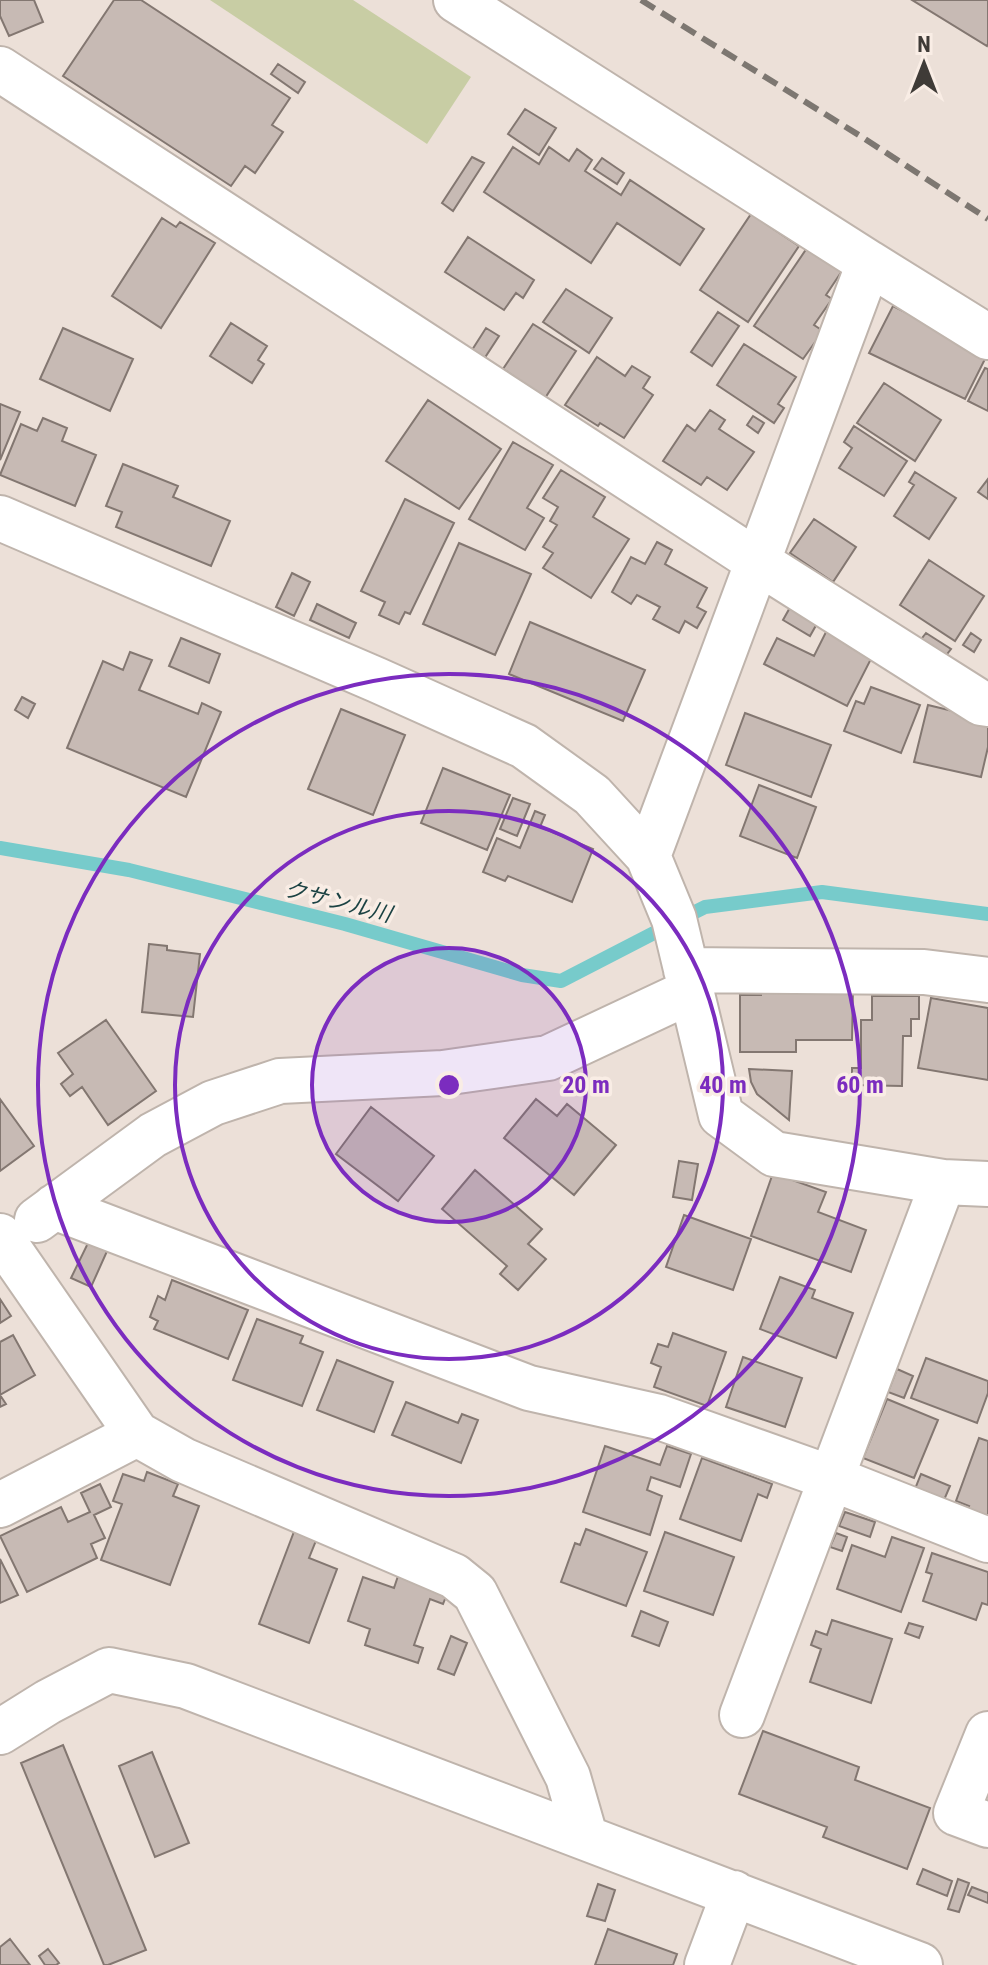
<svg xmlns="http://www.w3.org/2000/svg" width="988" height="1965" font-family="'Roboto Condensed','Noto Sans JP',sans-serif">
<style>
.green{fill:#c8cda4}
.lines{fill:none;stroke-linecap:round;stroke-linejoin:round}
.stream{stroke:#77cbcb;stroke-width:14}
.building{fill:#c7bab4;stroke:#837771;stroke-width:2}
.minor-casing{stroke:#bfb4ac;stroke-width:48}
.minor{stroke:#fff;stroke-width:44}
.rail{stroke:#7d7771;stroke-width:6;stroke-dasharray:16 8;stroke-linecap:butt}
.ring{fill:none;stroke:#7b2cbf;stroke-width:4}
.labels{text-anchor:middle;stroke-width:7;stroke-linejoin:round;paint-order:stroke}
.water-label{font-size:22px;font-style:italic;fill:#1b4243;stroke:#f9ede5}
.centre{fill:#7b2cbf;stroke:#f9ede5;stroke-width:4}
.ring-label{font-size:24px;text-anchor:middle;font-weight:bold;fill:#7b2cbf;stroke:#f9ede5;stroke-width:7;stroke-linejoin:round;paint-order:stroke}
</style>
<rect width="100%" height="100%" fill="#ece0d8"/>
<path class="green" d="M210 0H353L471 77 427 144Z"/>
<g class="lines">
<path class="stream" d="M0 848 129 870 345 924 522 975 561 981 654 933
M695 912 705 907 822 892 988 914"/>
</g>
<path class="building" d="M0 0H34L43 22 9 36 0 16Z
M114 0H141L290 98 272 125 283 132 255 173 245 166 231 186 63 76Z
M912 0H988V44L987 46Z
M278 64 305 82 298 93 271 74Z
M525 109 556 128 539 155 508 134Z
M513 147 539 164 549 147 569 161 577 149 592 160 585 171 621 195 630 180 704 229 680 265 617 223 591 263 484 192Z
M472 157 484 163 453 211 442 203Z
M602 158 624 173 617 184 594 169Z
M751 214 799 246 748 322 700 290Z
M162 218 176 227 180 222 215 243 161 328 112 296Z
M468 237 534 280 523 298 516 293 504 310 445 272Z
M807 248 842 271 826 295 832 299 814 325 823 331 803 359 754 326Z
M566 289 612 318 589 353 543 322Z
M893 306 988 353 965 399 869 353Z
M718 312 739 326 712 366 691 352Z
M231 323 267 346 258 360 264 364 252 383 210 356Z
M533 324 576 351 545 398 503 369Z
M63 328 133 359 110 411 40 379Z
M486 328 499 336 484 359 472 350Z
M744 344 796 377 778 404 784 408 774 423 717 385Z
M597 357 625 376 632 366 650 377 643 388 653 395 624 438 600 423 598 426 565 405Z
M985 368 988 369V411L968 401Z
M884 383 941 420 915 461 857 423Z
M428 400 501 449 459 509 386 461Z
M0 404 20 412 0 460Z
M710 410 725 420 719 429 754 452 727 490 707 477 701 485 663 461 687 425 695 431Z
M753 416 764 423 758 433 747 425Z
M43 418 67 428 62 441 96 455 75 506 0 475 21 424 37 431Z
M854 426 907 461 884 496 839 468 852 448 844 442Z
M513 442 553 465 527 508 544 518 525 550 469 519Z
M123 464 178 486 173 497 230 521 211 566 116 527 122 512 106 506Z
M561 470 605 497 593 517 629 539 591 598 543 568 553 553 543 547 557 525 550 521 558 507 543 498Z
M915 472 956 498 929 539 894 516 914 485 909 482Z
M988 479V499L978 492Z
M405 499 454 523 410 614 405 612 399 624 379 615 385 602 361 591Z
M814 519 856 547 833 582 790 553Z
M657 542 672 550 665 564 707 588 697 607 706 612 697 628 685 621 679 633 653 619 660 607 637 595 631 604 612 592 631 557 645 564Z
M459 543 531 574 495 655 423 624Z
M929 560 984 596 955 641 900 605Z
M292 573 310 582 294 616 276 607Z
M317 604 356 623 349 638 310 620Z
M792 604 819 620 810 636 783 620Z
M530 622 645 670 623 721 509 674Z
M827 630 874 653 847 706 764 664 777 638 814 656Z
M926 633 951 649 944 658 919 642Z
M971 633 981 640 974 652 963 645Z
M181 638 220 654 209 683 169 666Z
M130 652 152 660 139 690 198 714 202 703 221 712 186 797 67 748 103 661 123 670Z
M871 687 920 705 901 753 844 731 856 701 864 704Z
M22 697 35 704 28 718 15 710Z
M928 705 969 715 988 725V747L981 777 914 762Z
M341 709 405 735 373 815 308 789Z
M745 713 831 745 811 797 726 765Z
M443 768 510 795 487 850 421 823Z
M759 785 816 807 797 858 740 836Z
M513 798 530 804 517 836 500 829Z
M535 811 545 815 540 827 593 849 572 902 508 876 505 881 483 872 497 838 520 848Z
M149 944 167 946V950L200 954 193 1017 142 1012Z
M761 987 853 988 852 1040H796V1052H740V995H761Z
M872 996H919V1019H911V1036H903L902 1086 852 1085V1068H861V1020H872Z
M931 998 988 1008V1080L918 1068Z
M106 1020 156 1091 108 1125 82 1087 70 1096 61 1084 73 1074 58 1053Z
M749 1069 792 1071 789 1120 757 1094 751 1082Z
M0 1099 34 1146 0 1171Z
M536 1099 557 1116 567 1104 616 1145 574 1195 504 1138Z
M371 1107 434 1156 398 1201 336 1154Z
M679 1161 698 1164 692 1200 673 1197Z
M475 1170 542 1229 528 1244 546 1259 518 1290 500 1274 507 1266 442 1209Z
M773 1173 826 1192 818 1212 866 1230 851 1272 751 1236Z
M684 1215 751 1239 733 1290 666 1267Z
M89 1241 108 1249 91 1287 71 1278Z
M780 1277 815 1290 812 1298 853 1313 836 1358 760 1329Z
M172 1280 248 1310 228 1359 154 1329 158 1321 150 1317 158 1296 165 1300Z
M0 1299 11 1316 0 1323Z
M257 1319 303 1336 300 1343 323 1352 302 1406 233 1380Z
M673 1333 726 1352 707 1406 654 1387 661 1367 651 1363 658 1344 668 1347Z
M13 1335 35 1375 0 1395 6 1404 0 1407V1342Z
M743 1357 802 1378 785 1427 726 1407Z
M926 1358 988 1381V1393L977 1423 911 1398Z
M337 1360 393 1382 374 1432 317 1410Z
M897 1369 913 1376 904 1398 888 1392Z
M887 1399 938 1420 914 1478 863 1458Z
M406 1402 458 1423 462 1414 478 1420 461 1463 392 1435Z
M979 1438 988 1441V1518L967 1510 969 1506 956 1501Z
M605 1446 660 1465 667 1446 691 1454 680 1487 651 1477 647 1490 662 1496 650 1535 583 1512Z
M702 1458 772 1484 767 1498 758 1494 741 1541 680 1519Z
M147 1472 178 1484 173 1496 199 1506 170 1585 101 1560 122 1504 113 1501 123 1474 144 1481Z
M921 1474 950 1486 944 1500 915 1489Z
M100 1484 111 1507 94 1515 105 1538 91 1544 97 1558 27 1592 0 1536 61 1507 68 1522 90 1512 81 1493Z
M845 1512 875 1522 870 1537 839 1526Z
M295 1529 317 1538 309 1558 337 1569 309 1643 259 1624Z
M586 1529 647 1552 626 1606 561 1582 575 1543 580 1545Z
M665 1532 734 1557 713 1615 644 1591Z
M836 1533 847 1537 842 1551 830 1547Z
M892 1537 924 1548 901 1612 837 1589 852 1545 885 1557Z
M932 1553 988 1572V1605L982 1603 976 1620 923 1601 932 1574 926 1572Z
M0 1559 18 1595 0 1603Z
M398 1576 447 1594 443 1604 430 1599 414 1645 423 1648 418 1663 365 1645 370 1629 348 1621 363 1577 394 1588Z
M641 1611 668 1622 659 1646 632 1636Z
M832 1620 892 1639 871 1703 810 1682 821 1649 811 1645 816 1631 827 1635Z
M909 1623 923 1627 919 1638 905 1633Z
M451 1636 467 1643 454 1675 438 1669Z
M763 1731 859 1767 855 1780 930 1808 907 1869 823 1837 827 1827 739 1794Z
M63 1745 146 1950 108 1965H104L21 1763Z
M152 1752 189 1843 155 1857 119 1766Z
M923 1869 952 1881 947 1896 917 1884Z
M958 1879 969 1883 959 1912 948 1909Z
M598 1884 615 1890 605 1921 587 1916Z
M972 1887 988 1893V1903L968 1895Z
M608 1929 677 1954 673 1965H595Z
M10 1939 30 1965H0V1947Z
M48 1949 59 1963 56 1965H45L39 1956Z"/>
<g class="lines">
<defs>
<path id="minor" d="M456 0 869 263 648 856
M0 69 758 562 981 703 988 704
M869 263 988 337
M0 518 377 680 524 746 592 795 648 856 674 919 721 1115 774 1154 943 1182 988 1184
M686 970 924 972 988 980
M54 1207 529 1388 659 1417 831 1478 988 1540
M37 1220 153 1135 213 1103 280 1081 443 1073 548 1058 691 991
M0 1236 137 1434 183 1460 454 1576 475 1593 568 1777 585 1836
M0 1505 137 1434
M742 1715 943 1182
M0 1732 48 1702 109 1670 186 1686 920 1965
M988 1734 956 1813 988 1825
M707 1965 734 1893"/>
</defs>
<use href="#minor" class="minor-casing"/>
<use href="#minor" class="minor"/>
<path class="rail" d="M641 0 862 137 988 219"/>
</g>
<circle cx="449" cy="1085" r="137" fill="#7b2cbf" fill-opacity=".12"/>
<g class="ring">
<circle cx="449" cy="1085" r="137"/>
<circle cx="449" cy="1085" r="274"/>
<circle cx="449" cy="1085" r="411"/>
</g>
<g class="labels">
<g class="water-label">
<text transform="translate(338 901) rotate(14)" y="8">クサンル川</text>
</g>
</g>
<circle cx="449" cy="1085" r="12" class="centre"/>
<g class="ring-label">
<text x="586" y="1093">20 m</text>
<text x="723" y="1093">40 m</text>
<text x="860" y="1093">60 m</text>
</g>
<g transform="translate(924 64)" stroke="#f9ede5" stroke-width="6" paint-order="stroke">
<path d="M0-6L14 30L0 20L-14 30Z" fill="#3f3b37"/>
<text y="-12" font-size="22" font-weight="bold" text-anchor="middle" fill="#3f3b37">N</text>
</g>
</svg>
